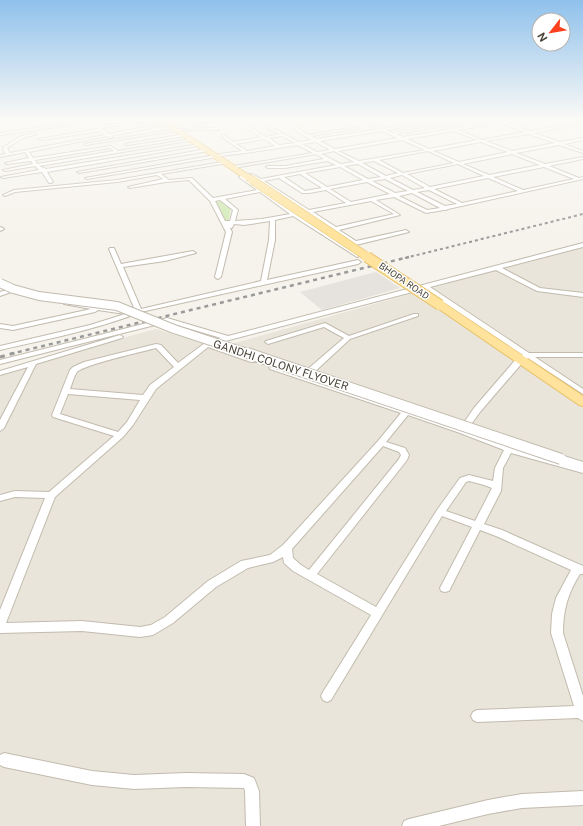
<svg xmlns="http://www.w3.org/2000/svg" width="583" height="826" font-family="'Public Sans',sans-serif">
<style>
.residential{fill:#eae5da}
.industrial{fill:#e6e2dd}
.green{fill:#d2eab5}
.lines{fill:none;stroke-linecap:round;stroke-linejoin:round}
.minor-casing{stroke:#c2bbae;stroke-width:2}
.tertiary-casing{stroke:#c2bbae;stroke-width:2}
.primary-casing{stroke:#e6c16a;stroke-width:2}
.minor{fill:#fff;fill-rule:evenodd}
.tertiary{fill:#fff;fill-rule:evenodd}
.primary{fill:#ffe39c;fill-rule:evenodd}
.rail-far2{stroke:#9a9a9a;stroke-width:2;stroke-dasharray:3 3;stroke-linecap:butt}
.rail-far1{stroke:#9a9a9a;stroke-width:2.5;stroke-dasharray:4 4;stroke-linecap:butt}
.rail{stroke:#9a9a9a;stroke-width:3;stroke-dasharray:5 5;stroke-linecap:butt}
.tertiary-bridge-far1-casing{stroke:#c2bbae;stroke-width:10;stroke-linecap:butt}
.tertiary-bridge-casing{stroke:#c2bbae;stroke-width:12;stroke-linecap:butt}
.primary-bridge-far2-casing{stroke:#e6c16a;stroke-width:8;stroke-linecap:butt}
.primary-bridge-far1-casing{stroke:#e6c16a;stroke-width:9;stroke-linecap:butt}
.primary-bridge-casing{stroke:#e6c16a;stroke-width:12;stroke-linecap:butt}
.tertiary-bridge-far1{stroke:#fff;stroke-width:8}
.tertiary-bridge{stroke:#fff;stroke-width:10}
.primary-bridge-far2{stroke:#ffe39c;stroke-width:6}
.primary-bridge-far1{stroke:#ffe39c;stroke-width:8}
.primary-bridge{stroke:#ffe39c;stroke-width:10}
.labels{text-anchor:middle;stroke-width:3;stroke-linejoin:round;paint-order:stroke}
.far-street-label{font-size:9px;fill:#4b4439;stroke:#fff}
.street-label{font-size:11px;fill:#4b4439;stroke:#fff}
</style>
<rect width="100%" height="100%" fill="#f6f3ec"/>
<path class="residential" d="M583 246V826H0V371L156 329 216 348Z"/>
<path class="industrial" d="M376 272 400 288 322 310 300 292Z"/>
<path class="green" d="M220 200 231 208 229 220H225L213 201Z"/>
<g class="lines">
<defs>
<path id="minor" d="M91 120 99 126 140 121 142 122 101 128 109 134 171 122 173 123 111 136 112 137 110 138 107 136 29 152 33 158 111 146 118 151 192 139 194 140 39 166 46 169 200 144 202 145 47 172 53 182 51 183H49L42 172 3 178 1 177 39 170 35 166 5 171 3 170 33 164 31 161 7 164 5 163 29 158 25 152 0 157V155L6 154 3 150 4 147 21 136 35 133 37 134 23 138 7 148 10 153 105 135 101 131 41 140 39 139 99 129 90 122 0 135V133ZM110 148 114 151 37 164 35 160Z
M213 120H221L196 124 194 123Z
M233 120 245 121 250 127 266 137 279 134 269 129 270 127 299 142 312 140C303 135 292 131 289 120H293L295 126 308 135 358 127 360 128 311 136 317 139 378 129 358 120 366 121 384 120 369 123 382 129 436 120H443L386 130 392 133 473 120H480L396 134 403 137 508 120H515L505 122 530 131 583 122V124L534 133 560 142 583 138V140L564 144 583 151V153L559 145 516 153 545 164 583 157V159L549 166 579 178 583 177V179L448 209 446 210H444L426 213 394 197 376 200 400 215 339 230 356 241 406 230 409 232 356 245 350 244V242L308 213 298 215 359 254V256L357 257 293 216 275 220V240L267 280 358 260 361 262 358 264 141 312C95 330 47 339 0 350V346L90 325 125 314 98 310 95 312 13 330 0 328V324L13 326 91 309 64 304V302L132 312 135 310 109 249 110 248H114L121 264 193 251 196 253 165 261 123 267 141 309 261 281 269 240 270 221 244 225 234 224 232 228H230L232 232 221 277 218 279 216 278 215 277 226 232 210 201 189 180 166 182 130 188 128 187 163 179 157 175 117 182 15 192 5 196 3 195 14 190 117 180 228 161 229 162 227 163 161 174 169 180 192 178 213 198 257 190 239 177C249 172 252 173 261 179L336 165 327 161 285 168H268L266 167 268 166H285L324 159 316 154 233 168 232 167 234 166 313 153 298 145 246 153 219 156 220 154 242 151 222 137V135H224L234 142 261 137 248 129 243 123H236ZM501 123 525 132 482 140 458 130ZM382 131 398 138 335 149 320 141ZM454 131 477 140 429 149 407 139ZM529 134 555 143 512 151 486 141ZM282 136 295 143 279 145 269 138ZM264 139 275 146 247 151 236 144ZM402 140 425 150 359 161 338 151ZM316 142 330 150 317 152 302 144ZM481 142 508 152 459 162 433 151ZM334 151 354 162 341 164 321 154ZM428 151 454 163 403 173 379 160ZM512 154 540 165 489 175 463 164ZM374 161 398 173 386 176 362 163ZM358 164 381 177 368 179 344 166ZM458 164 484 176 430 187 407 174ZM340 167 363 180 327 187 305 173ZM544 167 574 179 523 190 493 177ZM300 174 322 188 305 191 284 177ZM402 175 425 188 413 190 390 178ZM250 176 304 211 295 213 244 177ZM279 178 302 193H309L326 190 346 203 309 210 264 181ZM488 178 518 191 462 203 434 189ZM385 179 408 191 395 193 372 181ZM367 182 390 194 351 202 330 189ZM429 190 457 204 445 206 417 192ZM260 192 290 214 262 219 235 221 238 210 225 199ZM412 193 440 208 427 210 399 196ZM220 200 233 210 230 221H225L215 201ZM371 201 394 214 336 227 313 212Z
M314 120H318L316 125 299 124 313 123Z
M218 128 219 130H180L86 145 84 144 178 129Z
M185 134 186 136 127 145 125 144Z
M207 149 208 151 79 173 77 172Z
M216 155 217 157 87 179 85 178Z
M0 227 3 228 4 229 0 231Z
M583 243V247L502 268 540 288 583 293V297L537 291 496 270 430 287 529 353H583V357H535L583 389V394L528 358 523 362 480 412 467 430 512 447 583 467V473L511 453 503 468 501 491 484 524 502 530 583 566V574H580C568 593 563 610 563 633L583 696V721L578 718 477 722 473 720 471 716 473 712 477 710 574 706 551 633 552 614 556 598 571 570 496 536 480 530 449 591 445 592 441 591 440 588 472 527 442 516 331 700 327 702 323 700 321 696 323 692 371 615 293 571 284 563 283 557 273 562 248 568 216 587 173 623 153 635 140 637 82 631 0 633V610L45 498 15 497 0 501V495L15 491 49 492 114 436 53 417 52 415 70 370 73 367 84 362 156 344 161 345 178 363 205 343 221 338 167 322 0 364V360L167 318 228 336ZM424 289 523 355 517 358 474 408 461 427 309 377 350 339 418 316V314H414L349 336 325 323 266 341 265 342 268 344 324 327 344 338 302 374 273 365 269 367 270 369 401 413 378 441 283 545 270 555 241 561 208 581 165 617 151 625 140 627 82 621 6 623 55 497 123 437 133 425 156 389 208 347 251 362H257L258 360 257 358 214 344ZM156 348 174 367 150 385 143 395 70 389C72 384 74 376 77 372 85 364 142 352 156 348ZM68 394 140 400 127 422 118 432 60 414ZM408 415 460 433 504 450 495 468 493 481 469 475 460 478 437 510 376 607 317 574 407 460 409 455 405 448 386 442ZM383 446 399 452 401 455 399 459 309 570 301 565 293 558 292 549ZM469 481 484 485 492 488 475 521 446 511 466 482Z
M9 289 11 290V292L0 296V292Z
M120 335 123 337 122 338 36 364 4 428 0 431V420L28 367 0 375V371Z
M4 753 92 771 134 775 186 773 244 774 254 778 259 791 260 826H246L245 791 244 788 186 787 134 789 92 785 4 767 0 765V755Z
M583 791V805L522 808 488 814 439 826H402L404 821 409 819 488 800 522 794Z"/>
<path id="tertiary" d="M561 455 583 462V470L557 462 556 459 557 456Z"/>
<path id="primary" d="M158 120H165L252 177 248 179H245Z
M440 302 444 303 583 396V406L579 405 436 307 435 305 436 303Z"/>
</defs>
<use href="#minor" class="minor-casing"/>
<use href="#tertiary" class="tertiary-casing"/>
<use href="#primary" class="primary-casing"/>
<use href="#minor" class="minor"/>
<use href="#tertiary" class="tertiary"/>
<use href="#primary" class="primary"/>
<path class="rail-far2" d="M405 258 583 214"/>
<path class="rail-far1" d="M10 354 409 257"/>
<path class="rail" d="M0 357 15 353"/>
<defs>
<path id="tertiary-bridge-far1" d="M0 283 13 289 39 296 117 306 174 329 250 354"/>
<path id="tertiary-bridge" d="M247 353 561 459"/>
<path id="primary-bridge-far2" d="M248 177 254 181"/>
<path id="primary-bridge-far1" d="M252 180 369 258"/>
<path id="primary-bridge" d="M367 257 440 305"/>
</defs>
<use href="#tertiary-bridge-far1" class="tertiary-bridge-far1-casing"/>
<use href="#tertiary-bridge" class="tertiary-bridge-casing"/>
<use href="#primary-bridge-far2" class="primary-bridge-far2-casing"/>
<use href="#primary-bridge-far1" class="primary-bridge-far1-casing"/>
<use href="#primary-bridge" class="primary-bridge-casing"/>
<use href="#tertiary-bridge-far1" class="tertiary-bridge-far1"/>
<use href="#tertiary-bridge" class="tertiary-bridge"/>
<use href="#primary-bridge-far2" class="primary-bridge-far2"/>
<use href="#primary-bridge-far1" class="primary-bridge-far1"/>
<use href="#primary-bridge" class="primary-bridge"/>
</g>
<linearGradient id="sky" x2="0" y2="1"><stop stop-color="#8fc1ec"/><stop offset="0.51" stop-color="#fbfaf6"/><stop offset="1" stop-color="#fbfaf6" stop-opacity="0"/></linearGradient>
<rect width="583" height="235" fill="url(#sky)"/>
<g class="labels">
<g class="far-street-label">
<text transform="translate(404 281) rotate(34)" y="3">BHOPA ROAD</text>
</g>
<g class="street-label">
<text transform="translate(281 365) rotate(18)" y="4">GANDHI COLONY FLYOVER</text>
</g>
</g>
<g transform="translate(551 32) rotate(239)"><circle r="19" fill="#ffffff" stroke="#b7b4b0"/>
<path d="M0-3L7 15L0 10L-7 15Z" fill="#fc3f1d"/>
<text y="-6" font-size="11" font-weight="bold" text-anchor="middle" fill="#4b4439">N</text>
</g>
</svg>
